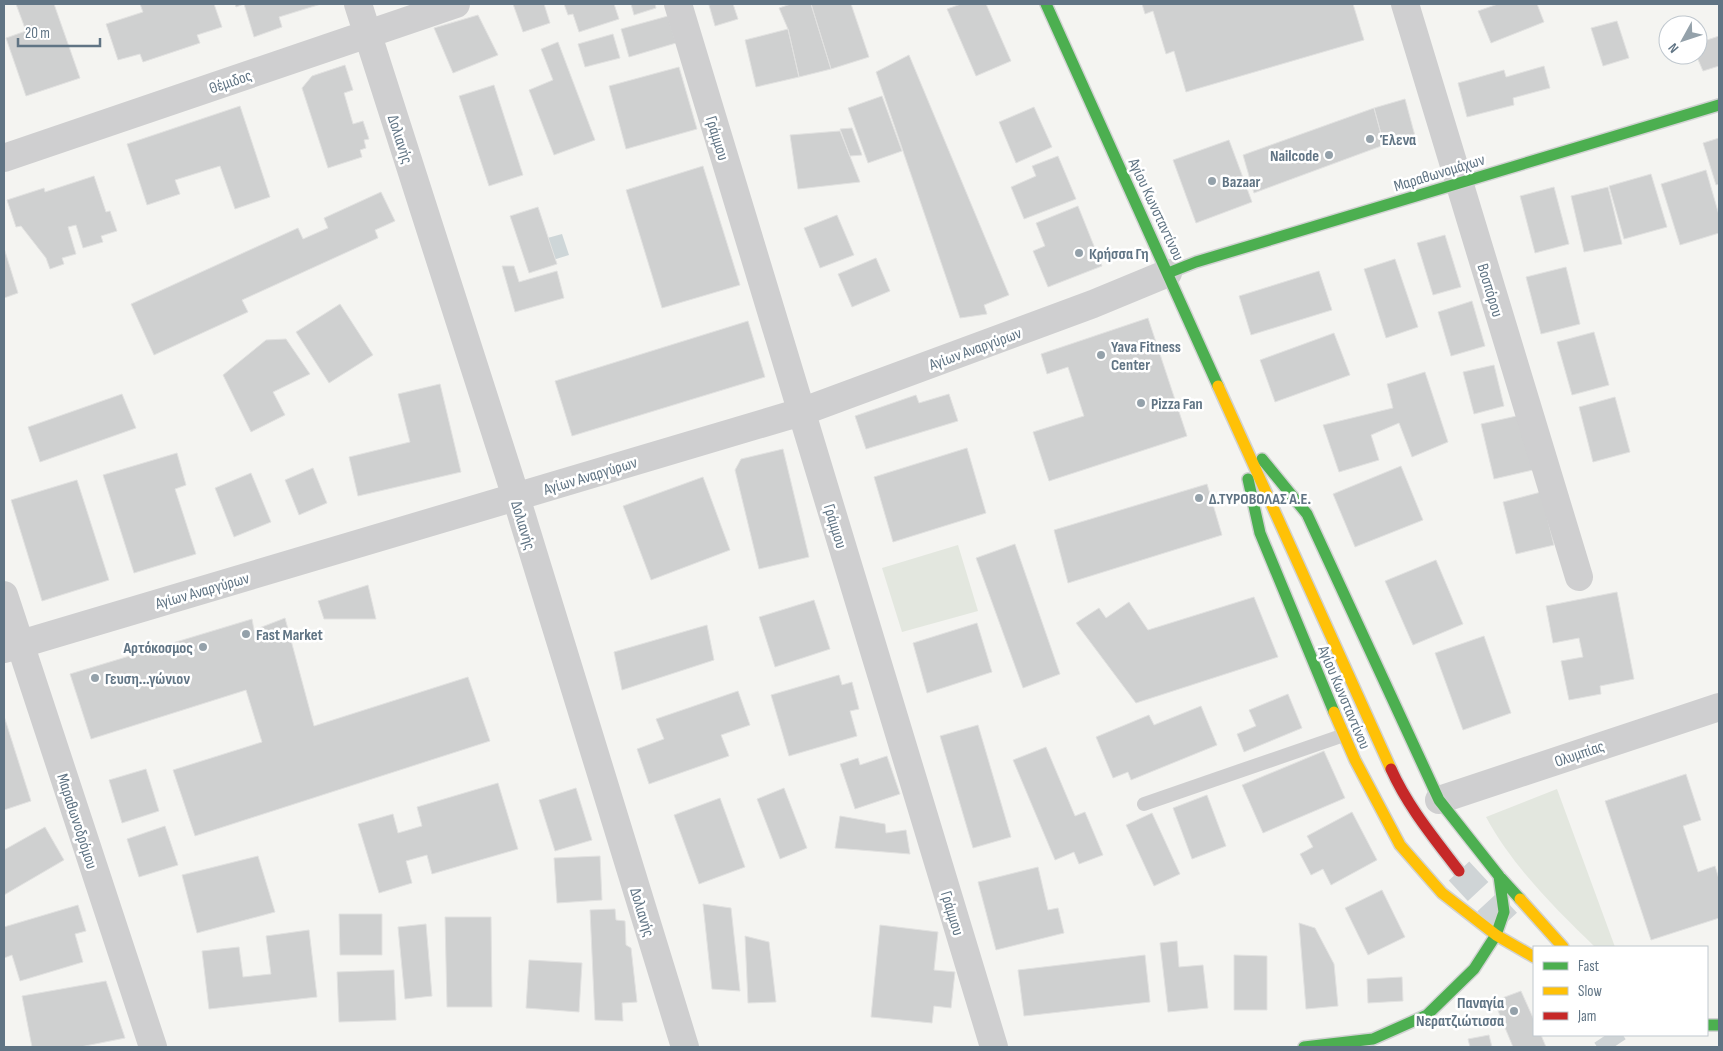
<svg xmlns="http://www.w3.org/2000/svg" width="1723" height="1051" font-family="'Sofia Sans Condensed',sans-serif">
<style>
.green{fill:#e3e7df}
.water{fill:#ced6d8}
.building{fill:#cfd0d0;stroke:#e2e2e1}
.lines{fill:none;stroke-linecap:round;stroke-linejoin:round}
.secondary-tunnel{stroke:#cfd4d6;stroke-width:28;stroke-dasharray:28 14;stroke-linecap:butt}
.fast-casing{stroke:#d1d2d2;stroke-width:14}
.slow-casing{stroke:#d1d2d2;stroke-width:14}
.jam-casing{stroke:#d1d2d2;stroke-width:14}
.lane{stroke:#cfcfd0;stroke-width:14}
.street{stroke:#cfcfd0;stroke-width:28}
.fast{stroke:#4caf50;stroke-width:11}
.slow{stroke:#ffc107;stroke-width:11}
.jam{stroke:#c62828;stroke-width:11}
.poi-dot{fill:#94a1aa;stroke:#fff;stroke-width:2}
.labels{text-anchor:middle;stroke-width:5;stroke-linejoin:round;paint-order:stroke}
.street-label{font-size:16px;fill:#607484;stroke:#fff}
.poi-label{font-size:16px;font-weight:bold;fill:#607484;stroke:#fff;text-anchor:start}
</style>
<rect width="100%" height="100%" fill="#f4f4f1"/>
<path class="green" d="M958 545 978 611 902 632 882 568Z
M1557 789 1615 947H1595C1555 908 1513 867 1486 817Z"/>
<path class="water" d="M562 234 569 255 540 264 533 242Z"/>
<path class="building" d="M16 4H54L80 78 26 96 6 38 26 31Z
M140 4H214L222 27 197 35 200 43 143 62 140 54 118 60 106 24 143 12Z
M235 4H321L279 17 282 27 254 37 244 4 236 7Z
M513 4H544L550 23 523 32Z
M564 4H614L619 19 579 32 573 14 568 15Z
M631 4H655L656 8 634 15Z
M714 4H733L738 19 715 26 709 5Z
M791 4H811L831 69 799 77 788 29 779 8Z
M811 4H851L869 57 831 69Z
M961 4H986L1011 61 976 76 947 9Z
M1142 4H1353L1364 40 1186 92 1174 51 1166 54 1153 11 1145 14Z
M1498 4H1537L1544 22 1491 43 1478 11Z
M478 15 498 55 453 73 434 28Z
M668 16 676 43 629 57 621 29Z
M1617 21 1629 58 1603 66 1591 28Z
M788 29 799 77 756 87 745 40Z
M613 34 620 58 585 67 578 44Z
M1719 36V66L1703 71 1696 55H1698V43Z
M558 42 595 140 554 155 529 90 553 80 541 49Z
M909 55 1009 295 984 305 987 314 960 318 876 72Z
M345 65 353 90 344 93 353 124 363 121 369 139 364 140 366 148 360 150 362 157 328 168 302 88 312 76Z
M1544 66 1550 88 1513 98 1514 105 1467 117 1458 83 1504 70 1506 77Z
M679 67 697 129 626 149 609 86Z
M494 85 523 175 489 186 459 96Z
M882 96 902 151 868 163 848 108Z
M1405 99 1415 136 1384 145 1374 108Z
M240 106 270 197 235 209 220 166 175 180 180 194 147 205 127 144Z
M1034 107 1052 147 1016 163 999 122Z
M1374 108 1384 145 1254 193 1243 155Z
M852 128 862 155 850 156 840 129Z
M840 131 860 182 798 189 790 135Z
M1719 138V184L1716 185 1703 143Z
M1229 140 1252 202 1196 223 1173 160Z
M1058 156 1076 199 1024 219 1011 187 1036 176 1032 166Z
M703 166 740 285 662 308 626 190Z
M1706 170 1719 215V233L1680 245 1661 184Z
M1651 174 1667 227 1624 239 1609 186Z
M94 176 106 212 110 211 117 231 101 236 103 242 83 248 76 225 68 227 76 254 62 258 64 264 50 269 46 258 21 226 16 227 7 200 44 188 45 192Z
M1554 187 1569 244 1535 253 1520 196Z
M1608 187 1622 244 1584 252 1571 196Z
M381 192 395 221 375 230 378 238 242 300 248 312 154 355 131 304 298 228 303 239 328 228 324 218Z
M1078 206 1102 266 1048 287 1033 251 1045 246 1036 223Z
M538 207 557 264 529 273 510 216Z
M837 215 854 255 820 268 804 228Z
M1445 235 1461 287 1433 295 1417 243Z
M4 248 18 293 4 298Z
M876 258 890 291 852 307 838 274Z
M1395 259 1418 327 1386 338 1364 269Z
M502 266H514L519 282 557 271 564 298 515 312Z
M1566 267 1580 324 1541 334 1526 277Z
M1319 271 1332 310 1251 335 1239 296Z
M1472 301 1485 346 1451 356 1438 312Z
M340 304 373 355 329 383 296 332Z
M1148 318 1187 436 1049 481 1033 432 1084 416 1068 367 1047 374 1041 354Z
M748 321 765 377 572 436 555 381Z
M1594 332 1609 385 1572 395 1557 342Z
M1334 333 1350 375 1275 402 1260 360Z
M286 339 310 374 273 392 285 415 251 432 223 375 266 340Z
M1494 365 1504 406 1474 414 1463 372Z
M1425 372 1448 442 1412 457 1399 423 1371 435 1379 460 1339 472 1323 425 1393 408 1387 384Z
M440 384 461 472 358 496 349 457 410 442 398 394Z
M122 394 136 428 40 462 28 427Z
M949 394 958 421 866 449 855 416 916 395 919 403Z
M1615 397 1630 452 1593 462 1579 407Z
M1521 415 1533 470 1494 479 1481 424Z
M967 448 986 513 893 542 874 477Z
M783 449 809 557 759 569 735 470 741 459Z
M177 453 186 485 175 489 196 554 134 573 103 475Z
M1401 466 1423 520 1355 547 1333 494Z
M313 468 327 503 299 515 285 480Z
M251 473 271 522 234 537 215 488Z
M703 477 730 550 651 580 623 506Z
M77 480 109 580 42 601 11 500Z
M1207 484 1222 535 1068 583 1054 530Z
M1541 492 1554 545 1516 554 1503 502Z
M1015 544 1060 674 1023 688 976 558Z
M1436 560 1463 624 1413 645 1385 581Z
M368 585 376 619H324L318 601Z
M1617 592 1634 679 1600 686 1601 694 1569 700 1561 661 1583 657 1579 638 1553 643 1546 606Z
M1254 597 1278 657 1136 703 1076 623 1099 608 1106 618 1129 602 1148 630Z
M814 600 830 649 775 667 759 617Z
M285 618 314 726 468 677 490 741 195 836 173 770 262 742 246 690 91 739 70 674 252 619 254 630Z
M977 623 992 672 927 693 913 643Z
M707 625 714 660 622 690 614 652Z
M1484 636 1511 713 1463 730 1435 653Z
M839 675 842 685 852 682 859 709 850 711 857 736 789 756 771 695Z
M738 691 750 725 721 735 729 756 649 784 637 749 664 739 656 719Z
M1288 694 1302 728 1244 752 1237 734 1256 726 1249 710Z
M1201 706 1217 745 1131 780 1128 772 1113 778 1096 737 1149 715 1154 725Z
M4 716 31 801 4 810Z
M978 725 1011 837 973 848 940 736Z
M1046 747 1075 816 1085 812 1103 855 1079 864 1074 852 1055 860 1013 760Z
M1324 751 1345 798 1263 833 1242 785Z
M887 756 900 794 855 809 840 764 858 758 860 765Z
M146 769 159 811 122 823 109 780Z
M1686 774 1701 820 1683 826 1698 872 1715 866 1719 879V918L1651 940 1605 801Z
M498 783 518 849 432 874 427 855 406 861 412 883 379 893 358 824 393 814 398 833 422 826 417 807Z
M576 788 592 840 555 851 539 800Z
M784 788 807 848 780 859 757 799Z
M1207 795 1226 846 1192 859 1173 808Z
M720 798 745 867 699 884 674 815Z
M1352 812 1377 860 1331 885 1323 869 1311 875 1300 854 1313 847 1307 836Z
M1152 813 1180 874 1154 886 1126 825Z
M840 816 885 824 886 833 906 830 910 854 835 848Z
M165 826 178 865 139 877 127 839Z
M45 827 64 860 4 895V850Z
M258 856 275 912 197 933 182 875Z
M600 856 602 900 557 903 554 858Z
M1038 867 1048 910 1058 908 1064 933 996 950 978 882Z
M1382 890 1405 937 1368 955 1345 908Z
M703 904 731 908 740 991 712 989Z
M78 905 86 931 75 934 83 962 20 981 12 955 4 958V927Z
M615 909 616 920 625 921 626 945 631 948 637 1002 622 1003 623 1021 595 1020 590 910Z
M339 914H382V955H340Z
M445 917H491L492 1007H447Z
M1299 923 1315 928 1334 964 1338 1006 1306 1009Z
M426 924 432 996 405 999 398 927Z
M880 925 938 932 934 970 955 972 951 1008 934 1006 932 1023 871 1017Z
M309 930 317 997 209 1009 202 951 239 947 243 977 271 974 266 936Z
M745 936 769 942 776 1002 748 1003Z
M1177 941 1179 967 1203 965 1208 1008 1168 1012 1160 943Z
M1145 955 1150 1002 1024 1016 1018 970Z
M1234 955 1267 956V1010H1234Z
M529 960 582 963 579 1012 526 1008Z
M394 970 396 1020 339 1022 337 972Z
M1402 977 1403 1001 1368 1003 1367 979Z
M106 981 125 1038 80 1047H32L22 996Z
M1521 991 1534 1020V1035H1541L1546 1047H1513L1494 1001Z
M1489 1035 1492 1047H1470L1468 1039Z"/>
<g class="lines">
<path class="secondary-tunnel" d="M1459 871 1514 930
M1606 1035 1614 1047"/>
<defs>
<path id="fast" d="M1046 4 1218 386
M1168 273 1196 262 1719 105
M1262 459 1307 514 1439 800 1499 876 1520 899
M1248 479 1260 533 1334 712
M1707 1025H1719
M1304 1047 1373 1039 1427 1015 1474 969 1496 935 1504 912 1499 876"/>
<path id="slow" d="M1218 386 1391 769
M1334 712 1355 760 1400 845 1442 893 1496 935 1534 957
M1520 899 1563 947"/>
<path id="jam" d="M1391 769C1408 807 1434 838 1459 871"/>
</defs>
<use href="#fast" class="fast-casing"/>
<use href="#slow" class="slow-casing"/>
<use href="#jam" class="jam-casing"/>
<path class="lane" d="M1144 804 1344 735"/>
<path class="street" d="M358 4 516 497 685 1047
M678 4 994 1047
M1405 4 1579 577
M4 158 456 4
M4 595 153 1047
M4 649 801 412 1093 304 1168 273
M1439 800 1719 707"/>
<use href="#fast" class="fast"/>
<use href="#slow" class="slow"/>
<use href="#jam" class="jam"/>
</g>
<g class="poi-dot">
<circle cx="1370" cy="139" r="5"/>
<circle cx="1329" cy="155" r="5"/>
<circle cx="1212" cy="181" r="5"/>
<circle cx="1079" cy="253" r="5"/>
<circle cx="1101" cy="355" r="5"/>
<circle cx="1141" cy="403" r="5"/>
<circle cx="1199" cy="498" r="5"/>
<circle cx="246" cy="634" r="5"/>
<circle cx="203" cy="647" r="5"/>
<circle cx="95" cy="678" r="5"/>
<circle cx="1514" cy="1011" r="5"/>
</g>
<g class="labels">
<g class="street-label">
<text transform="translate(230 81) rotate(-19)" y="6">Θέμιδος</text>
<text transform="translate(718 138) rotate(73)" y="6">Γράμμου</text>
<text transform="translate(401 139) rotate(72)" y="6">Δολιανής</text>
<text transform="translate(1439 172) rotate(-17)" y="6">Μαραθωνομάχων</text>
<text transform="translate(1157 209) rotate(65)" y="6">Αγίου Κωνσταντίνου</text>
<text transform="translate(1491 290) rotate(73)" y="6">Βοσπόρου</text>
<text transform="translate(975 348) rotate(-20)" y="6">Αγίων Αναργύρων</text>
<text transform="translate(590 475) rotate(-17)" y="6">Αγίων Αναργύρων</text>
<text transform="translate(524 525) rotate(73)" y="6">Δολιανής</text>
<text transform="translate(836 526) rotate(73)" y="6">Γράμμου</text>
<text transform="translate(202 590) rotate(-16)" y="6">Αγίων Αναργύρων</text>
<text transform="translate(1345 697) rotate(67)" y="6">Αγίου Κωνσταντίνου</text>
<text transform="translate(1579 753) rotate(-19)" y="6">Ολυμπίας</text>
<text transform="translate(78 821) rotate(72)" y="6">Μαραθωνοδρόμου</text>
<text transform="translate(643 912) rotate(73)" y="6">Δολιανής</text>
<text transform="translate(953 913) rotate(73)" y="6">Γράμμου</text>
</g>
<g class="poi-label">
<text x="1380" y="145">Έλενα</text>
<text x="1319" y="161" text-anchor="end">Nailcode</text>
<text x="1222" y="187">Bazaar</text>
<text x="1089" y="259">Κρήσσα Γη</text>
<text x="1111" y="352">Yava Fitness<tspan x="1111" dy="18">Center</tspan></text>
<text x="1151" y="409">Pizza Fan</text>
<text x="1209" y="504">Δ.ΤΥΡΟΒΟΛΑΣ Α.Ε.</text>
<text x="256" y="640">Fast Market</text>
<text x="193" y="653" text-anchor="end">Αρτόκοσμος</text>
<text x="105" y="684">Γευση...γώνιον</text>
<text x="1504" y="1008" text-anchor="end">Παναγία<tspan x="1504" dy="18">Νερατζιώτισσα</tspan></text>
</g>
</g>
<rect width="1723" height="1051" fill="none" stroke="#607484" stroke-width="10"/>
<rect x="1533" y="946" width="175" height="90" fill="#ffffff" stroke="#bfc7ce"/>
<rect x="1543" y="962" width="25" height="8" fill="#4caf50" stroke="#bfc7ce"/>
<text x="1578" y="971" font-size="15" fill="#607484">Fast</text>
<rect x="1543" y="987" width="25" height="8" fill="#ffc107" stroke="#bfc7ce"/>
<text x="1578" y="996" font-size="15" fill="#607484">Slow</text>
<rect x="1543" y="1012" width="25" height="8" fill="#c62828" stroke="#bfc7ce"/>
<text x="1578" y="1021" font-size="15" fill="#607484">Jam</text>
<g transform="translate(1683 40) rotate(230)"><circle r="24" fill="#ffffff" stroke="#bfc7ce"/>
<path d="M0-4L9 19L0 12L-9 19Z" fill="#94a1aa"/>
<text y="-8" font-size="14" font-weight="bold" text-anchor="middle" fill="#607484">N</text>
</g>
<path d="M18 38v8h82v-8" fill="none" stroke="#607484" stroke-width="2.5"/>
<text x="25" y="38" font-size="15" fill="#607484" stroke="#ffffff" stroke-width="4" paint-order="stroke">20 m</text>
</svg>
